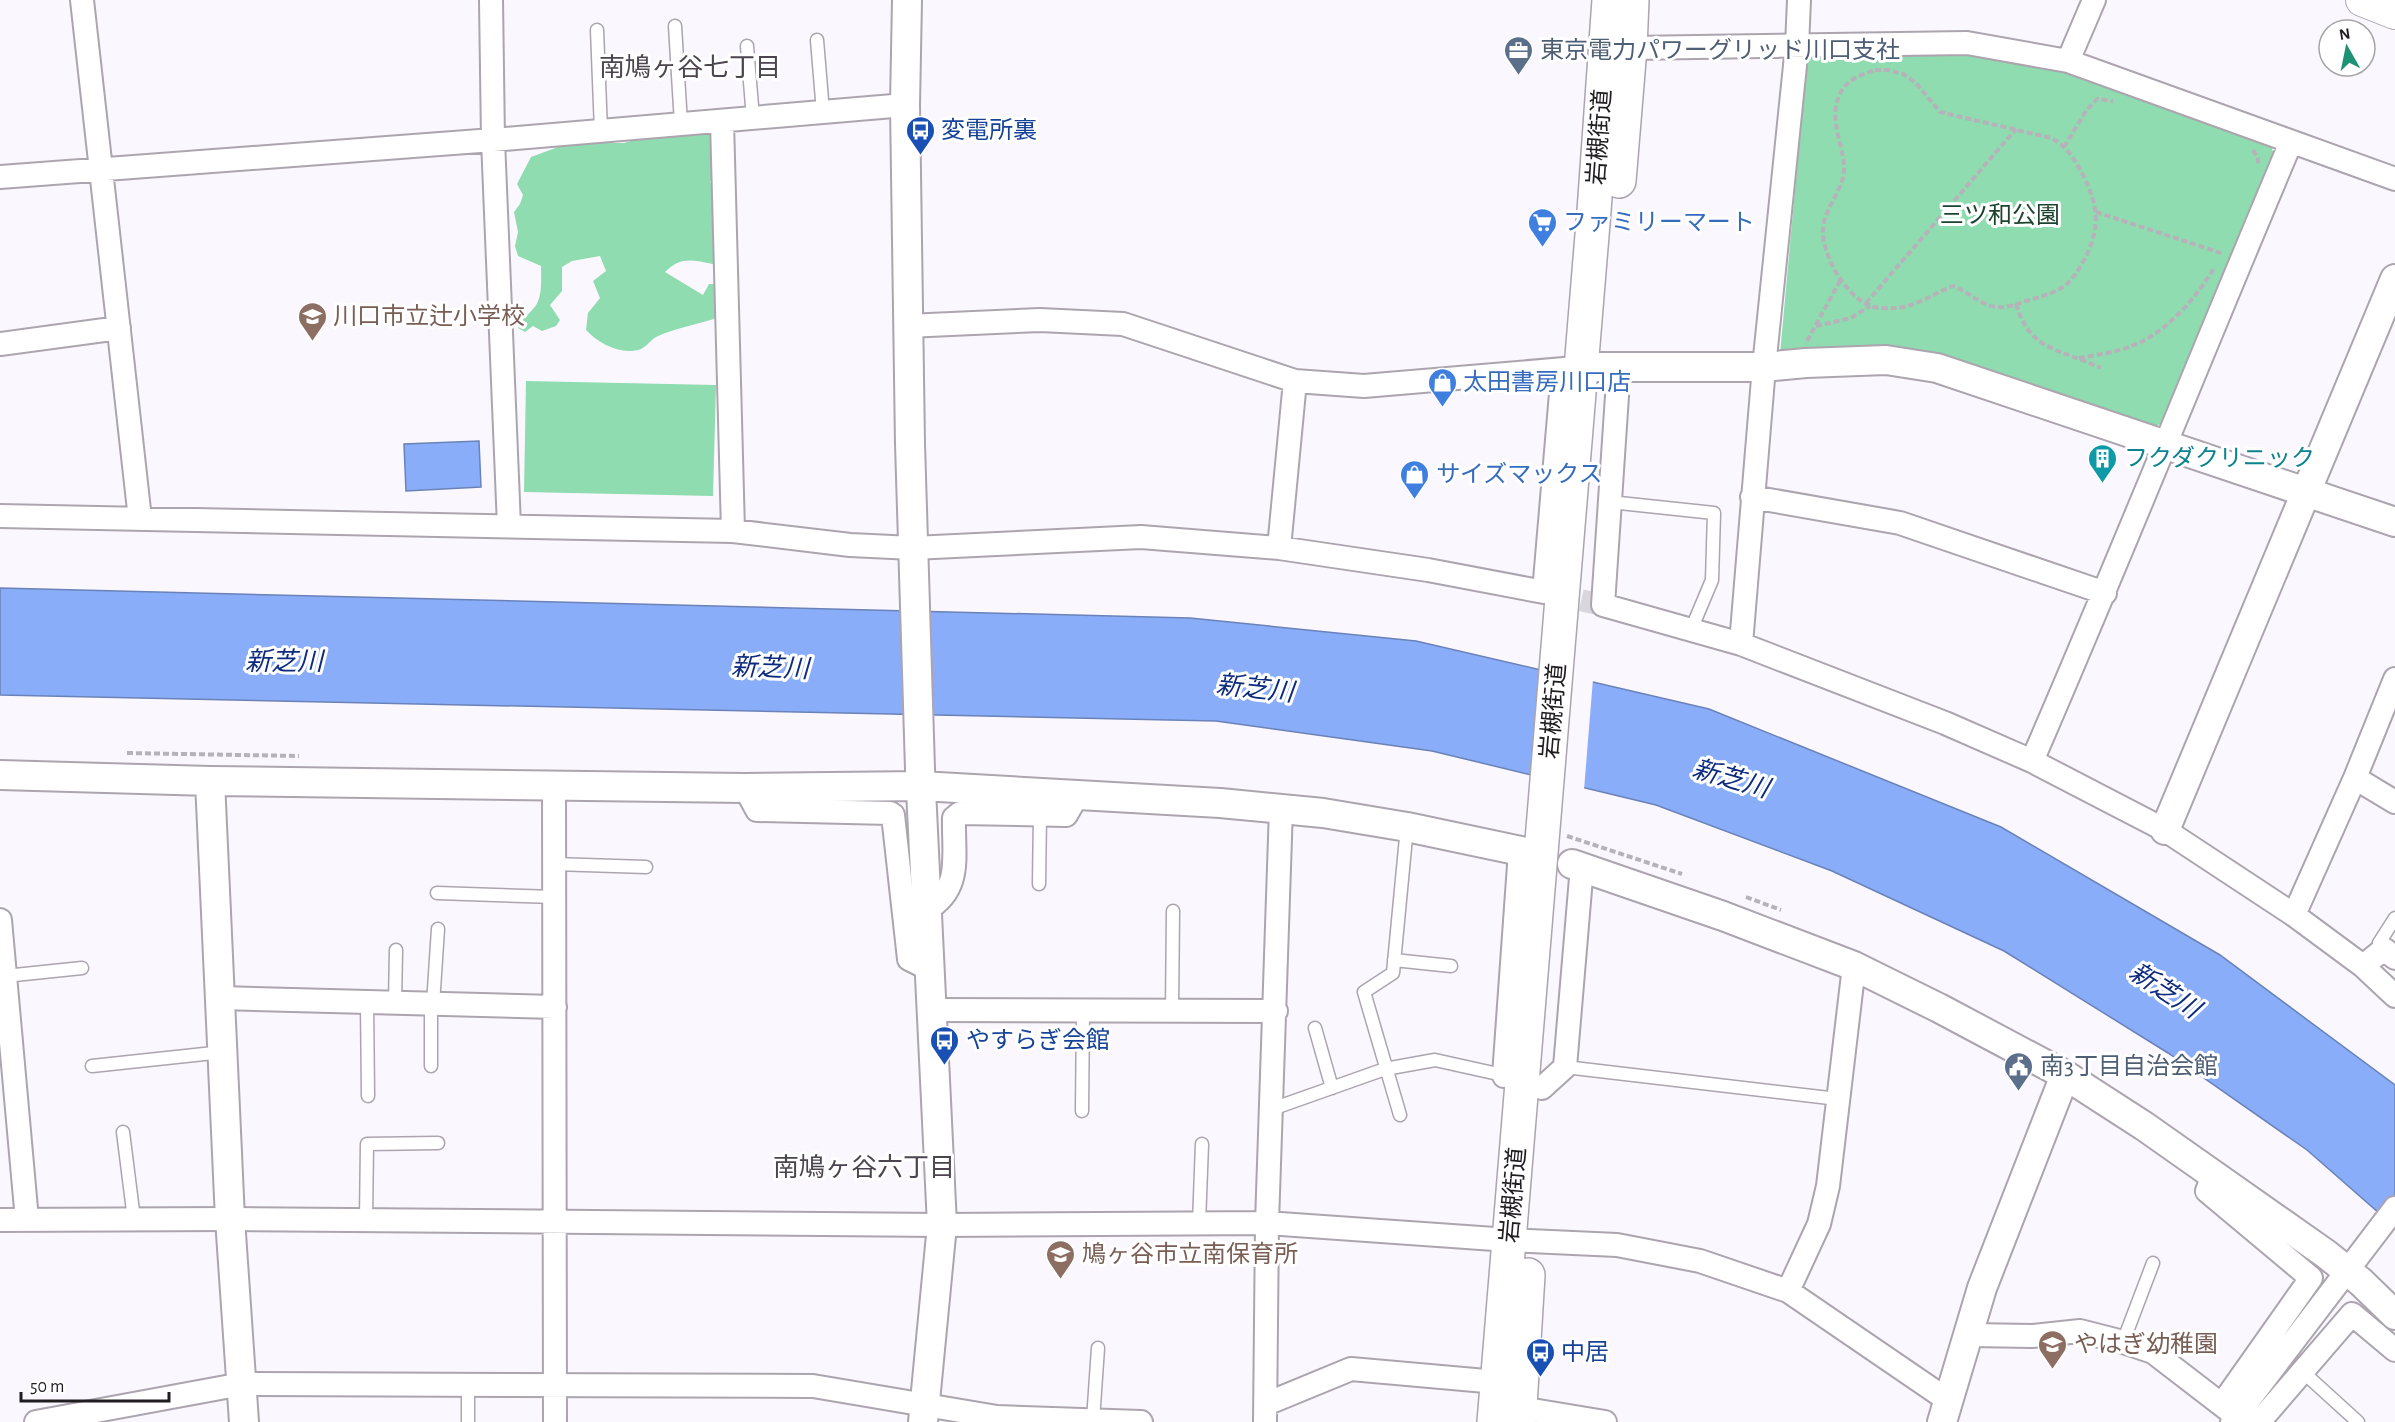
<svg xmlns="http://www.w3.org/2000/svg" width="2395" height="1422" font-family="'Alegreya Sans','Noto Sans JP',sans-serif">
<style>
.green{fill:#8edcaf}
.water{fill:#89adf8;stroke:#6a82b8;stroke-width:1.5}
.pier{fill:#fbf7fe}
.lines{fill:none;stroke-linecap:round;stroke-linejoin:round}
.minor-tunnel{stroke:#dad6dd;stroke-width:22;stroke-dasharray:22 11;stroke-linecap:butt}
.service-casing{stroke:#aca4af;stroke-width:15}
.minor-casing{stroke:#aca4af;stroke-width:26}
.tertiary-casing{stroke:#aca4af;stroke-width:32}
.secondary-casing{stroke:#aca4af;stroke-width:34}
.trunk-casing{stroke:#aca4af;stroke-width:36}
.path{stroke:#b6b2b9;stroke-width:4;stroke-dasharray:6 3;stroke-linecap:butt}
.service{stroke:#fff;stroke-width:12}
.minor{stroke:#fff;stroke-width:22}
.tertiary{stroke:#fff;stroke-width:28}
.secondary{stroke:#fff;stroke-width:32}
.trunk{stroke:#fff;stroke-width:33}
.labels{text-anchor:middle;stroke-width:6;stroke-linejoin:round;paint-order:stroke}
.service-label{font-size:24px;fill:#4e5e75;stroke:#fff;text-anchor:start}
.transit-label{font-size:24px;fill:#164399;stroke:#fff;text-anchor:start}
.street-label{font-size:24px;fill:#201d21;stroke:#fff}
.park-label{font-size:24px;fill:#1c432e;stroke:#fff}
.shop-label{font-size:24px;fill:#366cbe;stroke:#fff;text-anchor:start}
.education-label{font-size:24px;fill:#785e54;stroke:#fff;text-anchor:start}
.culture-label{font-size:24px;fill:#0d838f;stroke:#fff;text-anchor:start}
.neighbourhood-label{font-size:26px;fill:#4c454f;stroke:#fff}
.water-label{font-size:26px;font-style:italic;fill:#0d2b7f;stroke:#fff}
</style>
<rect width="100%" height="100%" fill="#fbf7fe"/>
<path class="green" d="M1964 54 2044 65 2271 146 2275 157 2163 422 2152 429 2049 396 1780 354 1807 58Z
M711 131C719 147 721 167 710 182L719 193 720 258 713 264C692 260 681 256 665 272L703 295 709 284H721L720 317C700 324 675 328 656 337 651 340 647 346 641 349 622 356 599 344 586 330L588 313 600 298 593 281 606 271 600 256 572 261 562 267V291L550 305 560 320 556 326 542 331 533 326 525 332 518 328C522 318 526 317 533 309 543 299 541 280 541 266L518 256 515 246 518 232 514 212 520 204 523 195 517 184 531 157 569 143H624L648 136Z
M526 381 716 385 713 496 524 492Z"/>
<path class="water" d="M479 441 481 487 406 491 404 444Z
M0 588 1190 618 1416 641 1709 709 2001 827 2220 955 2395 1085V1227L2307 1150 2168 1053 2004 951 1832 871 1656 805 1432 751 1216 721 0 695Z"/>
<path class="pier" d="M1540 667 1593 679 1584 790 1530 777Z"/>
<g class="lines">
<path class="minor-tunnel" d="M1549 593 1603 605"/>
<defs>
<path id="service" d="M675 26 681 124
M597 30 601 131
M817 40 823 112
M747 46 753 118
M1610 502 1714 513 1712 580 1691 630
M554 864 646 867
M1039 884 1040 814
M437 893 555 897
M2384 949 2379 943 2395 918
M1394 960 1451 966
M5 976 82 968
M367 1002 368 1096
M395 1003 396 950
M431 1004V1066
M433 1004 438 929
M1172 1011 1173 911
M1315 1028 1332 1088
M92 1066 223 1052
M1565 1067 1838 1099
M1272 1109 1385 1069 1435 1060 1507 1076
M1082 1111 1083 1011
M1400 1115 1364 992 1393 973 1407 827
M123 1132 134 1219
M366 1220 367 1144 438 1143
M1199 1223 1202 1144
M2123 1342 2153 1263
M2303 1372 2358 1422
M1093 1420 1098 1348
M468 1422V1385"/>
<path id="minor" d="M82 0 140 519
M491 0 493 140 509 526
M1630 48 1967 43 2068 61 2395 179
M2068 61 2094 0
M722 121 733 531
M0 177 493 140 905 105
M907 326 1040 320 1123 324 1295 381 1364 386 1576 368
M0 344 119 328
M1619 366 1603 605 1741 644 1945 723 2032 761 2165 830 2294 915 2363 966 2395 996
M1752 497 1900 523 2105 593
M0 516 733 531 850 545 913 548 1141 537 1279 548 1428 570 1544 592 1563 370
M1279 548 1295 381
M1741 644 1764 367 1797 46 1799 0
M2032 761C2121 556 2204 348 2291 142
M2355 778 2395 802
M554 785 555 1422
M745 788 757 810 890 813 893 815 909 959 929 969
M926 910C963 889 953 856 954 818L960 813 1066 815 1077 796
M2294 915 2355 778 2395 679
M0 920 27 1220
M2363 966 2384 949 2395 958
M220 998 555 1007
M931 1010 1276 1011
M1504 1076 1520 851
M1542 1088 1565 1067 1582 866
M2213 1175 2207 1191 2311 1278 2222 1404
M0 1220 230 1219 942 1225 1267 1223 1509 1240 1617 1245 1700 1261 1788 1291 1949 1401
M1788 1291 1819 1224 1828 1186 1854 966
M1970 1335 2032 1336 2080 1331 2123 1342 2153 1352 2244 1422
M1266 1404 1351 1369 1497 1382
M1520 1408 1605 1422
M36 1422 242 1384 813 1386 997 1417 1141 1422
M1265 1422 1267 1223 1281 808
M2232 1422 2395 1208
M2259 1422 2352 1314 2395 1350"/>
<path id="tertiary" d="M907 0 905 105 910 444 920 769 942 1225 923 1422
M1580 367H1764L1806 363 1886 360 1937 368 2395 522
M0 775 210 781 745 788 921 786 1220 803 1323 813 1407 827 1530 853
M210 781 230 1219 244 1422
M2165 830 2395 279
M1572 864 1723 916 1854 966 1939 1008 2065 1075 2144 1126 2326 1254 2361 1282 2395 1315
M1942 1422 1982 1288 2065 1075"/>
<path id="secondary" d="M2362 0 2395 13"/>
<path id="trunk" d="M1619 181 1630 48 1632 0
M1494 1422 1594 211 1609 0
M1519 1422 1528 1275"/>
</defs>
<use href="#service" class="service-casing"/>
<use href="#minor" class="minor-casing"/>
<use href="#tertiary" class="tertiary-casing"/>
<use href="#secondary" class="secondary-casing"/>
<use href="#trunk" class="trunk-casing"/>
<path class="path" d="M1875 70H1888L1903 74 1916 83 1940 112 2051 138C2067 146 2075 160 2083 175 2098 205 2101 227 2085 258 2079 269 2074 279 2063 287 2053 293 2041 297 2029 300 2020 303 2008 308 1998 307 1981 306 1969 292 1953 286 1935 293 1918 305 1898 308 1890 308 1879 309 1871 306 1845 296 1821 254 1823 228 1825 209 1839 195 1843 177 1849 152 1827 126 1839 96 1844 81 1862 74 1875 70Z
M2064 147 2086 111 2097 99 2113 101
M2253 150 2258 158V165
M2096 212 2224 254
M1866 303 2016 129
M2016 304C2030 352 2061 349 2101 368
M1816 326 1851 318 1870 306
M1807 341 1841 279
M2079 358C2096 355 2118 352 2134 345 2168 331 2196 298 2214 268
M127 753 299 756
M1567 836 1682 874
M1746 897 1781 910"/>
<use href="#service" class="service"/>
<use href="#minor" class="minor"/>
<use href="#tertiary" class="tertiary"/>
<use href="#secondary" class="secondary"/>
<use href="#trunk" class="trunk"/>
</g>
<defs>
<symbol id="office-pin" viewBox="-11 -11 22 30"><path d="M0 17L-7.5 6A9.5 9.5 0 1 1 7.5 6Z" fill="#5c6f8a" stroke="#fff"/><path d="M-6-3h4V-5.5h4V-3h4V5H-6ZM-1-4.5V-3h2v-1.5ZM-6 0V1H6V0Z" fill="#fff"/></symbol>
<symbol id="bus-pin" viewBox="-11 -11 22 30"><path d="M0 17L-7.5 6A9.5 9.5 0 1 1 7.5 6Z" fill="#1a4fb4" stroke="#fff"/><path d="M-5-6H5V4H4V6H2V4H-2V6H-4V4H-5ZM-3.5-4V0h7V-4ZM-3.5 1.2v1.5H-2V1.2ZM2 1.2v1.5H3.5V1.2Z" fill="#fff"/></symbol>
<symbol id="supermarket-pin" viewBox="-11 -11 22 30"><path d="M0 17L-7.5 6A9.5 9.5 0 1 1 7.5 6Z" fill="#3f7fe0" stroke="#fff"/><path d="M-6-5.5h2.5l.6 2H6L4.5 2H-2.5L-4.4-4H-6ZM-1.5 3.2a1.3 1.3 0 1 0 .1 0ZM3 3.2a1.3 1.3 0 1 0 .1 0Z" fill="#fff"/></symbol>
<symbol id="school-pin" viewBox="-11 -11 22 30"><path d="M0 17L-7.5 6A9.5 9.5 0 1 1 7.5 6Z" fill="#8d6e63" stroke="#fff"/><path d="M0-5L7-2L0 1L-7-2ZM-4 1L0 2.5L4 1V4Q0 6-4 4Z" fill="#fff"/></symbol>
<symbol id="shop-pin" viewBox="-11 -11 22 30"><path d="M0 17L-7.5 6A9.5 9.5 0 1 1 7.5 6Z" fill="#3f7fe0" stroke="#fff"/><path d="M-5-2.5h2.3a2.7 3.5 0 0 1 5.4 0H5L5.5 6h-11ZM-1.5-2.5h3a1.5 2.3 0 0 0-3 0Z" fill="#fff"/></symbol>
<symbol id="building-pin" viewBox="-11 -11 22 30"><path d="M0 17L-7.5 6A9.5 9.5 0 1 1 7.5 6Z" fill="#0f9aa8" stroke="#fff"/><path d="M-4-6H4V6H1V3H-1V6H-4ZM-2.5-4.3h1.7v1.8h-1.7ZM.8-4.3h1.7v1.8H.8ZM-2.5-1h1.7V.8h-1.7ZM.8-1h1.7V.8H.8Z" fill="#fff"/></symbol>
<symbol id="civic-pin" viewBox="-11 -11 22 30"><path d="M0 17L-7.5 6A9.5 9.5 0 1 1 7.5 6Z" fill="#5c6f8a" stroke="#fff"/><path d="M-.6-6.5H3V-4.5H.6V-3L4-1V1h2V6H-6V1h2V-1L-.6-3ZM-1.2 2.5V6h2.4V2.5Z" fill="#fff"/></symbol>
</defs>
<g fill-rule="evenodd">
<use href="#office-pin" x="1502" y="34" width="33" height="45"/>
<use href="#bus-pin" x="904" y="114" width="33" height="45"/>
<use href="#supermarket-pin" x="1526" y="206" width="33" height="45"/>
<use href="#school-pin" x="296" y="300" width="33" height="45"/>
<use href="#shop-pin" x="1426" y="366" width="33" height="45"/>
<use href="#building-pin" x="2086" y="442" width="33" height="45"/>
<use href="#shop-pin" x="1398" y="458" width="33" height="45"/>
<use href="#bus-pin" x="928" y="1024" width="33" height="45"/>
<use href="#civic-pin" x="2002" y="1050" width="33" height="45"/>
<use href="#school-pin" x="1044" y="1238" width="33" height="45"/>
<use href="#school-pin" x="2036" y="1328" width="33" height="45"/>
<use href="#bus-pin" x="1524" y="1336" width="33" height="45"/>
</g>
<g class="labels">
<g class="service-label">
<text x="1540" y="58">東京電力パワーグリッド川口支社</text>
<text x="2040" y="1074">南3丁目自治会館</text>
</g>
<g class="transit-label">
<text x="941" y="138">変電所裏</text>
<text x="966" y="1048">やすらぎ会館</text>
<text x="1561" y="1360">中居</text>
</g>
<g class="street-label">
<text transform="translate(1599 137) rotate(-86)" y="8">岩槻街道</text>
<text transform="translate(1553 711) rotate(-85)" y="8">岩槻街道</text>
<text transform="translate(1513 1195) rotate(-85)" y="8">岩槻街道</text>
</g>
<g class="park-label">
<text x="2000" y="223">三ツ和公園</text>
</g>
<g class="shop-label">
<text x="1563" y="230">ファミリーマート</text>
<text x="1463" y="390">太田書房川口店</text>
<text x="1436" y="482">サイズマックス</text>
</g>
<g class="education-label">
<text x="333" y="324">川口市立辻小学校</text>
<text x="1082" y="1262">鳩ヶ谷市立南保育所</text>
<text x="2074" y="1352">やはぎ幼稚園</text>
</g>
<g class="culture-label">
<text x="2124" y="466">フクダクリニック</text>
</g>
<g class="neighbourhood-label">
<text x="690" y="76">南鳩ヶ谷七丁目</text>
<text x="864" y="1176">南鳩ヶ谷六丁目</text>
</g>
<g class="water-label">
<text x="284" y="670">新芝川</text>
<text transform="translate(770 667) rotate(2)" y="9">新芝川</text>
<text transform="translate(1255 688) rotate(6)" y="9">新芝川</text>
<text transform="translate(1731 778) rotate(16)" y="9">新芝川</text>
<text transform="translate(2165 990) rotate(33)" y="9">新芝川</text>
</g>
</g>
<g transform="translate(2347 48) rotate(351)"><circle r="28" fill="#ffffff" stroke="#a6a5a6" stroke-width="1.5"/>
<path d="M0-4.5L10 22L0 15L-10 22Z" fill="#1e9274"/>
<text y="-9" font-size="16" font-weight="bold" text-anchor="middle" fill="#201d21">N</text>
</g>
<path d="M21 1392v9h148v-9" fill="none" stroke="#201d21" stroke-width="3"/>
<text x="30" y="1392" font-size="18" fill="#201d21" stroke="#ffffff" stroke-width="4.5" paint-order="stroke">50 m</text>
</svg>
